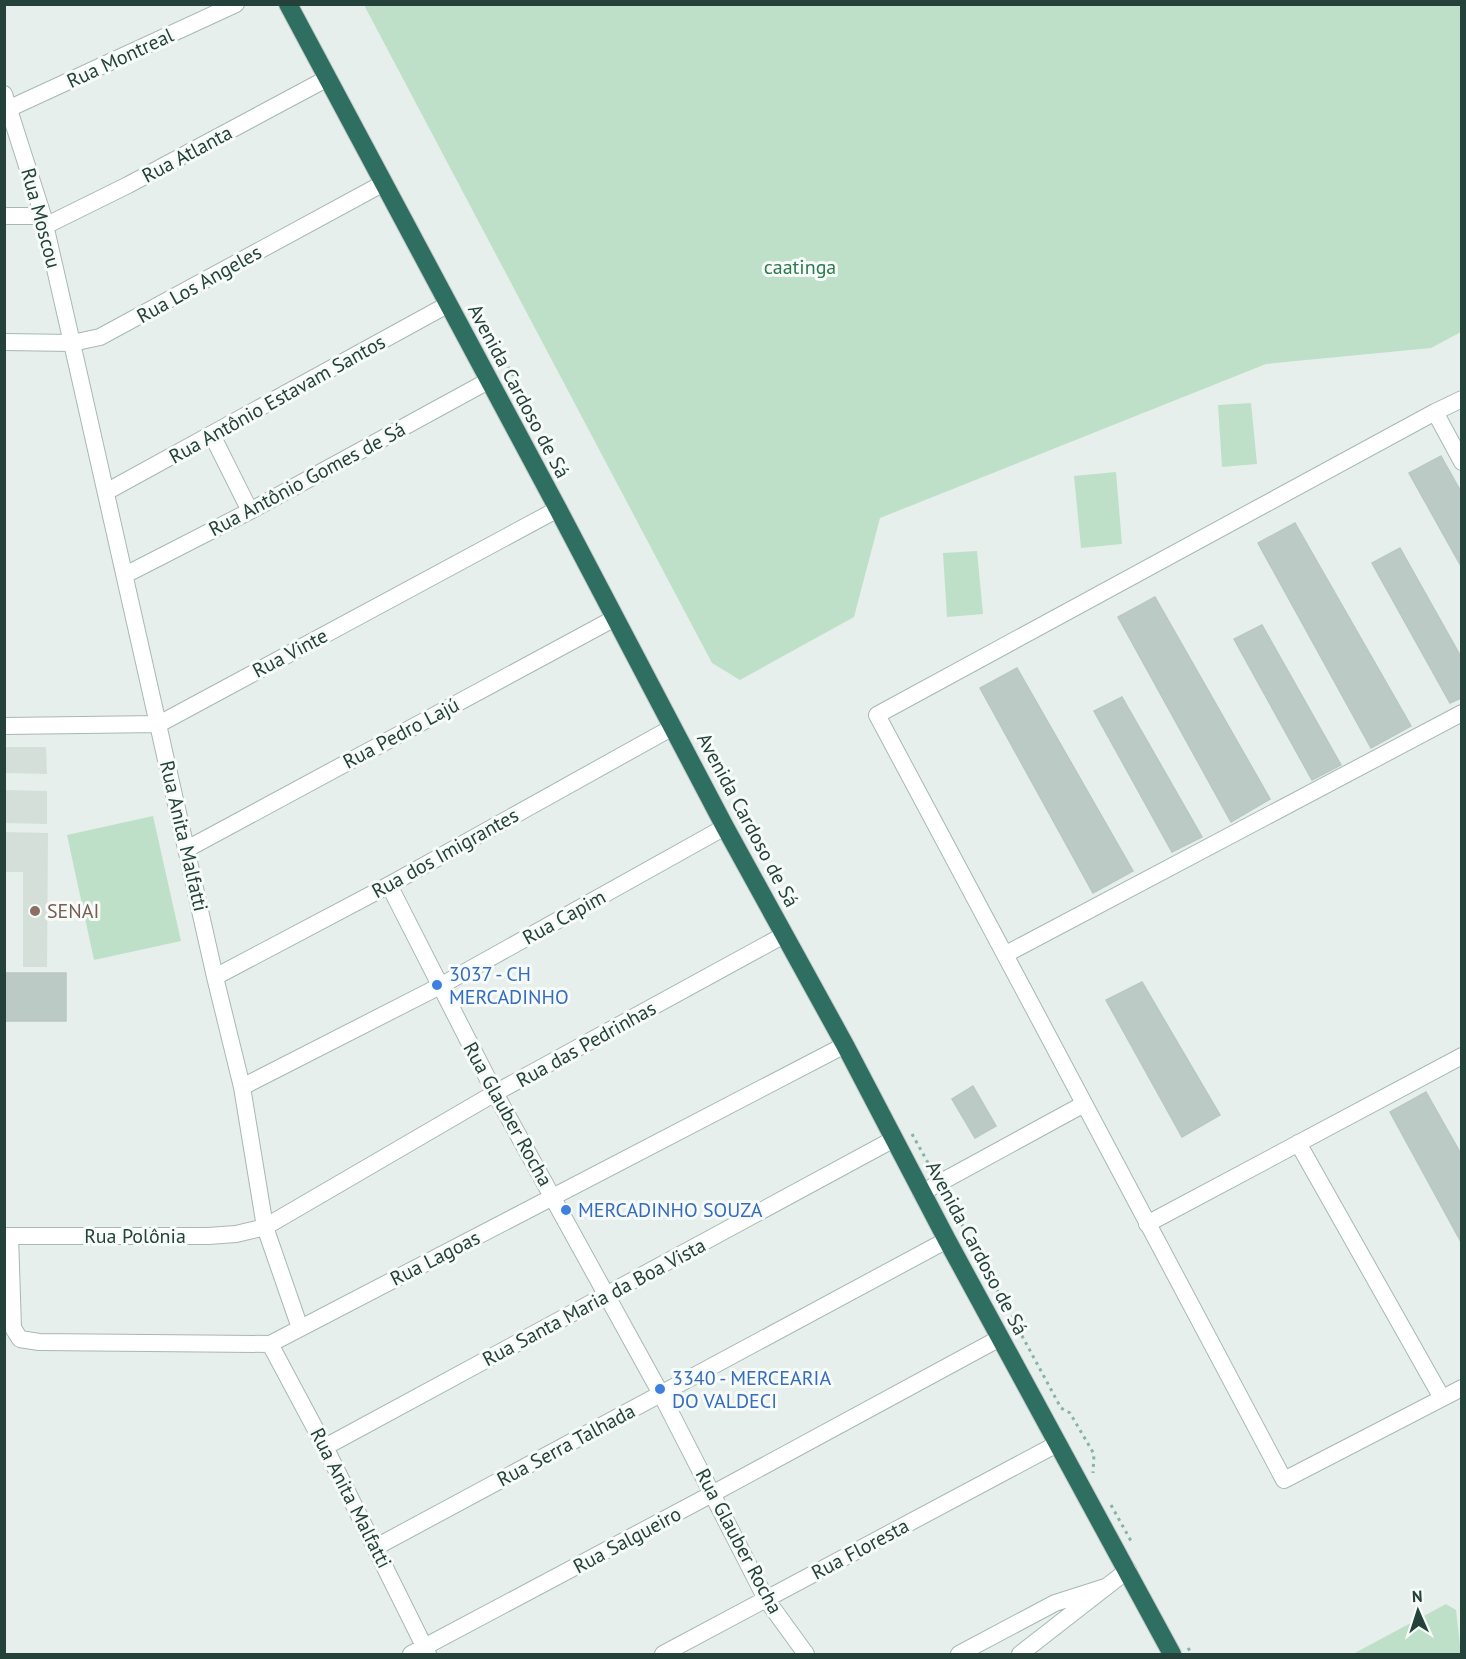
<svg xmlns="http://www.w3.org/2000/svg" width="1466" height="1659" font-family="'PT Sans',sans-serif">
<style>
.built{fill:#d4dfda}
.green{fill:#bfe0c8}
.building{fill:#bbcac4;stroke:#b8c9c2;stroke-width:1.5}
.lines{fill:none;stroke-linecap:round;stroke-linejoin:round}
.minor-casing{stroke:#a8b8b2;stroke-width:18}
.highway-casing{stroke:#c2cac8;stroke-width:20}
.path{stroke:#86b3a5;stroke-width:3;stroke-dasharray:3 4.5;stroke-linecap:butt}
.minor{stroke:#fff;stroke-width:16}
.highway{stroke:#2f6f62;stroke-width:18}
.education-dot{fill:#8d6e63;stroke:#f7fbf9;stroke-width:2}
.shop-dot{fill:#3f7fe0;stroke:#f7fbf9;stroke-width:2}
.labels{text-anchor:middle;stroke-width:6;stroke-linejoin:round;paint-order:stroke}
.street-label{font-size:20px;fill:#24423a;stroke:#f7fbf9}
.park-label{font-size:20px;fill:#2d7a4b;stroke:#f7fbf9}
.education-label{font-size:20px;fill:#785e54;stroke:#f7fbf9;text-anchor:start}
.shop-label{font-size:20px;fill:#366cbe;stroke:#f7fbf9;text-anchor:start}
</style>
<rect width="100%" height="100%" fill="#e6efeb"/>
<path class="built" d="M5 747H46L47 774 5 773Z
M5 790 47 791V824L5 823Z
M5 832 48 833 47 967H23V872H5V951Z"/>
<path class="green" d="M364 5H1461V332L1431 348 1266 364 880 518 854 617 740 680 712 663Z
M1251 403 1257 464 1222 467 1218 405Z
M1116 472 1122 544 1081 548 1074 476Z
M977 551 983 614 947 617 943 553Z
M153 816 181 941 94 960 67 835Z
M1446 1604 1456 1610 1461 1654H1353Z"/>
<path class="building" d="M1441 456 1461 492V566L1409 473Z
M1295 523 1411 726 1371 748 1258 543Z
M1400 548 1461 657V698L1450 703 1372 563Z
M1155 597 1270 799 1231 822 1118 617Z
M1262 625 1341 765 1312 780 1234 639Z
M1017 668 1133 871 1093 893 980 688Z
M1122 697 1202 837 1172 852 1094 711Z
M4 973H66V1021H4Z
M1142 982 1220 1115 1182 1137 1106 1000Z
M973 1086 996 1126 975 1138 952 1099Z
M1426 1092 1461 1154V1242L1390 1112Z"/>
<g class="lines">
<defs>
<path id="minor" d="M4 94 43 216 72 343 215 977 242 1087 265 1227 300 1328
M4 109H8L236 4
M4 216H43
M45 226 128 185 326 79
M4 342 72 343 100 337 382 184
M1462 399 1435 412 877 715C1014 969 1148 1226 1284 1480L1462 1388
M1435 412 1462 462
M212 435 250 511
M106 492 447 305
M125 575 250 511 488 381
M4 726 159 724 558 509
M187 849 615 618
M389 885 495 1093 661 1394 766 1599 806 1654
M1006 954 1462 713
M215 977 389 885 673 727
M242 1087 440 986 725 827
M1298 1143 1442 1398
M921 1193 1084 1104
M1147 1224 1462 1056
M4 1236H208L236 1234 265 1227 495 1093 784 935
M10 1236 13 1328 20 1339 39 1342 270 1344 845 1045
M270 1344 325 1447 428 1654
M325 1447 894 1139
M376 1547 947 1240
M411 1654 712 1494 1000 1338
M663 1654 1057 1444
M959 1654 1055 1603 1105 1587
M1020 1654 1128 1570"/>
<path id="highway" d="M288 4 558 509 725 827 845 1045 947 1240 1172 1654"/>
</defs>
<use href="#minor" class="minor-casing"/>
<use href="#highway" class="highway-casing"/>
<path class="path" d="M478 326 487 330 513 375 512 388
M912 1134 932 1170
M947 1197 1061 1408 1070 1413 1094 1454 1093 1473
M1111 1505 1131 1541
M1188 1648 1192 1654"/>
<use href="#minor" class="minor"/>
<use href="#highway" class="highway"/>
</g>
<circle class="education-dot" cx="35" cy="911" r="6"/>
<g class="shop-dot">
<circle cx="437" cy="985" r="6"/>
<circle cx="566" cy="1210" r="6"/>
<circle cx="660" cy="1389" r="6"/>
</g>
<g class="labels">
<g class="street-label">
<text transform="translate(120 58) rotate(-25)" y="7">Rua Montreal</text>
<text transform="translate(187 154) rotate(-28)" y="7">Rua Atlanta</text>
<text transform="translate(41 218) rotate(75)" y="7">Rua Moscou</text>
<text transform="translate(199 284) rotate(-29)" y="7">Rua Los Angeles</text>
<text transform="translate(519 391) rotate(62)" y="7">Avenida Cardoso de Sá</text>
<text transform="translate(277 399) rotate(-29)" y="7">Rua Antônio Estavam Santos</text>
<text transform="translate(307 479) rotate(-28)" y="7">Rua Antônio Gomes de Sá</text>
<text transform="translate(290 653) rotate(-28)" y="7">Rua Vinte</text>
<text transform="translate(401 733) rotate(-28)" y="7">Rua Pedro Lajú</text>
<text transform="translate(748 820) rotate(62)" y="7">Avenida Cardoso de Sá</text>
<text transform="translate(184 836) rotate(77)" y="7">Rua Anita Malfatti</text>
<text transform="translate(445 853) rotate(-29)" y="7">Rua dos Imigrantes</text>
<text transform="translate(564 917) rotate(-29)" y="7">Rua Capim</text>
<text transform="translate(586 1044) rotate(-29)" y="7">Rua das Pedrinhas</text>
<text transform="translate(508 1114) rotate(61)" y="7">Rua Glauber Rocha</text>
<text x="135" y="1243">Rua Polônia</text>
<text transform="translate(977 1248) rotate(62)" y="7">Avenida Cardoso de Sá</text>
<text transform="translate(435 1258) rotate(-27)" y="7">Rua Lagoas</text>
<text transform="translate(594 1302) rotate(-28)" y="7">Rua Santa Maria da Boa Vista</text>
<text transform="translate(566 1445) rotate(-28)" y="7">Rua Serra Talhada</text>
<text transform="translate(351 1498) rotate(63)" y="7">Rua Anita Malfatti</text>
<text transform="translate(627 1540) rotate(-28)" y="7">Rua Salgueiro</text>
<text transform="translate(739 1541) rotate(62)" y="7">Rua Glauber Rocha</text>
<text transform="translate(860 1549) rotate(-28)" y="7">Rua Floresta</text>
</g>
<g class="park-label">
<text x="800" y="274">caatinga</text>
</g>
<g class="education-label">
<text x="47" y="918">SENAI</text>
</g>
<g class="shop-label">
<text x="449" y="981">3037 - CH<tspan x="449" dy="23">MERCADINHO</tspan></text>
<text x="578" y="1217">MERCADINHO SOUZA</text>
<text x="672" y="1385">3340 - MERCEARIA<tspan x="672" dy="23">DO VALDECI</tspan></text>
</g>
</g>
<rect width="1466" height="1659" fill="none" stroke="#24423a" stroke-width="12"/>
<g transform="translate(1418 1611) rotate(357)" stroke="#f7fbf9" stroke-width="4.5" paint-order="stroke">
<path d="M0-4.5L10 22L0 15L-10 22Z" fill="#24423a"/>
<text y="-9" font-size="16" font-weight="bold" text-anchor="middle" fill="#24423a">N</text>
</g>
</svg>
